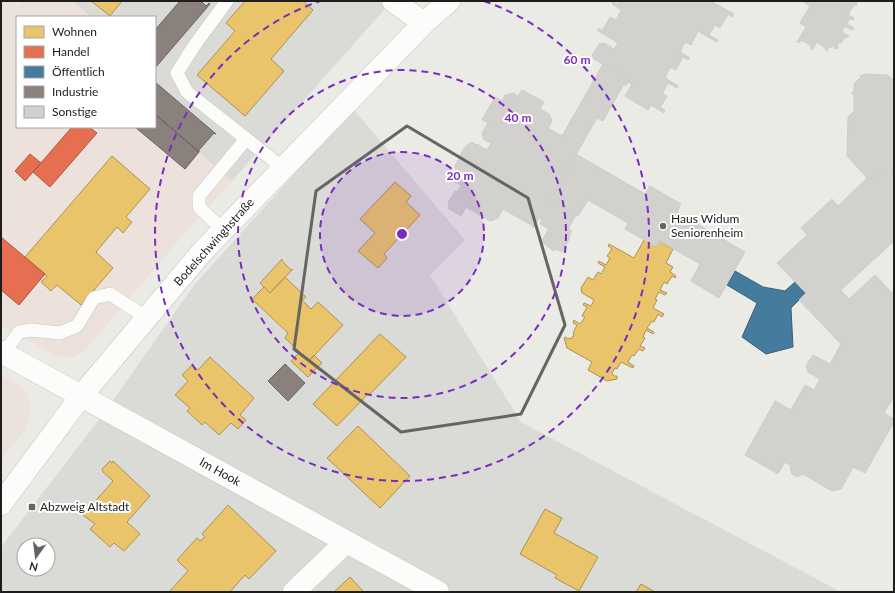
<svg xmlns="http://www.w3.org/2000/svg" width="895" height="593" font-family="Lato,sans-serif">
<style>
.residential{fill:#dadad7;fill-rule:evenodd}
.commercial{fill:#ede1db}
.homes{fill:#e9c46a;stroke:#ac9253}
.shops{fill:#e76f51;stroke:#aa5641}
.public{fill:#457b9d;stroke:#395f77}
.industry{fill:#8a817c;stroke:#696360}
.building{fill:#d2d1cd;stroke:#cecdc7}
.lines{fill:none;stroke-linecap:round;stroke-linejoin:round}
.service-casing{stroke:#c4c4c2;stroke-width:14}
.minor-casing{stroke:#c4c4c2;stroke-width:23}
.service{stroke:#fcfcfb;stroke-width:13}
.minor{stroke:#fcfcfb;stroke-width:22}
.marked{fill:none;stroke:#656563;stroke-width:3;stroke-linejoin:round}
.ring{fill:none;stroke:#7b2cbf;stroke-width:2;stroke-dasharray:7 5}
.poi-dot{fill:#656563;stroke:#fff;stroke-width:1.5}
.labels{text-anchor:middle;stroke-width:4;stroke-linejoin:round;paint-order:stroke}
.poi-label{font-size:12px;fill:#1d1d1d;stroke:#fff;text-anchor:start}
.street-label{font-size:12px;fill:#1d1d1d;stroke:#fff}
.centre{fill:#7b2cbf;stroke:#fff;stroke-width:2}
.ring-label{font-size:12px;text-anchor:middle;font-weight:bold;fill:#7b2cbf;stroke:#fff;stroke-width:4;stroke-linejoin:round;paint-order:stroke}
</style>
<rect width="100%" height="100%" fill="#ebebe6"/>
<path class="residential" d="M72 1H392L232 181 155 114V17H91Z
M353 109 465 240 430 275 521 422 841 592H1V547L101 417 195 284ZM24 545H48V569H24Z"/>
<path class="commercial" d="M1 1H12L17 5 21 1H72L91 17H17V127H155V114L232 181 172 248 84 352 73 357H60L55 355 1 327Z
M1 375 24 388 28 396 31 409 26 429 1 460Z"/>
<path class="homes" d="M91 1H122L110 16Z
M245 1H303L313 10 271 59 284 71 245 116 197 75 235 31 226 23Z
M112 156 150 189 126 217 132 222 123 233 117 227 96 252 113 268 81 305 57 285 51 291 41 282 47 276 25 257Z
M395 182 411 196 406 202 420 215 384 254 387 258 378 268 358 251 375 233 360 219Z
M644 240 656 247 660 241 673 249 666 263 673 267 670 272 676 276 675 278 672 276 667 284 664 282 660 290 667 293 665 295 659 292 655 299 657 300 653 308 664 314 662 317 658 314 654 322 652 321 647 328 654 332 653 334 646 330 643 337 645 338 640 346 645 348 643 351 639 349 634 356 632 355 628 362 634 366 633 368 621 362 617 369 615 368 612 373 614 376H617V379L607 381 588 370 592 362 567 348 564 338 566 337 567 339 572 338 574 334 573 333 577 325 573 323 574 320 580 324 585 317 582 316 587 307 583 305 584 303 591 306 594 300 582 293 581 288 588 277 593 280 598 272 601 274 605 267 598 263 599 261 606 265 610 258 607 256 612 249 608 246 609 244 634 258Z
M282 259V261L291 270 293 269 270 293 260 283Z
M285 277 306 297 302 300 311 309 318 302 343 325 309 361 285 338 288 333 252 299 264 287 270 293Z
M380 334 406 357 369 395 368 394 337 426 313 404Z
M300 352 309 361 314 355 322 363 308 377 291 361Z
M210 357 254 398 240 415 246 420 238 429 231 423 219 435 205 422 202 425 187 411 190 408 175 395 188 381 182 375 192 365 198 370Z
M358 426 410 476 380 508 327 458Z
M110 461 112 463 113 461 150 496 127 522 140 534 124 551 114 543 110 547 90 529 95 524 83 515 113 481 103 472 102 469Z
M228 505 276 551 249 579 245 575 230 592H169L188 571 177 560 197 538 200 541 205 537 202 534Z
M545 509 562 518 554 533 598 557 579 591 555 578 557 575 520 554Z
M350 577 363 591 362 592H334Z
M641 584 655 592H636Z"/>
<path class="shops" d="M72 127H89L97 133 50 187 33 172Z
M30 154 41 163 25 181 15 171Z
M1 237 45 274 19 305 1 290Z"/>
<path class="public" d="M735 271 763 287 785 291 795 282 806 293 791 308 793 347 766 354 742 337 757 303 727 285Z"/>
<path class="industry" d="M180 1H201L206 6 209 3 210 4 155 68V30Z
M155 82 216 134 214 133 199 150V152L155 114Z
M155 114 199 152 185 169 135 127H155Z
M285 364 305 383 288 401 268 381Z"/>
<path class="building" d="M620 1H710L734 14 732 17 728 14 720 28 715 25 709 35 718 40 717 42 698 31 691 45 685 42 680 52 690 58 688 60 683 57 676 70 670 67 665 78 678 86 677 88 668 83 662 94 667 96 660 108 665 110 664 113 651 105 648 110 625 96 632 84 628 82 630 79 594 59 592 55 599 44 604 43 614 49 618 43 597 30 598 28 602 31 610 17 616 20 621 10 612 4 613 2 618 4Z
M802 1H853L854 3 856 2 857 5H854L848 15 854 18 853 20 850 19 847 24 854 28 852 30 845 26 842 32 849 36 847 38 845 37 841 43 837 44 838 48 835 49 834 46 828 48V50L826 51 825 48 817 42 812 50 810 49 812 46 801 40 799 43 797 42 806 27 800 23 810 6Z
M603 64 630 79 626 86 624 84 603 121 597 118 550 200 576 215 568 229 571 230V232L569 237 570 238 562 252 555 249 554 251 543 243 542 240 549 229 540 224 542 220 539 218 533 228 532 227 533 226 503 209 498 218 490 221 466 207 461 216 449 209 448 203 455 191 458 192 461 185 455 182 460 173 456 171 455 166 464 148H465L468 144 472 142 476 145 477 144 487 150 491 143 484 140 482 133 488 123 482 120 495 97 502 101 505 95 513 93 518 96 522 90 544 102 540 109 549 114 552 121 548 128 562 136Z
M864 74 888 75 894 81V172L892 170H882L870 181 847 156 848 117 854 111V94H852V92H854V84L861 77 860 75 862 76Z
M576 154 645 194 650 186 681 204 677 212 745 252 719 298 691 281 700 264 660 241 656 247 625 229 628 223 588 200 578 216 550 200Z
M882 170H892L894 172V241L841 290 849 299 875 275 894 295V396L884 413 894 419V422L865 473 853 467 841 489 832 491 803 474 797 477 792 474 790 468 791 466 785 462 778 474 745 455 775 401 791 410 805 385 814 390 820 379 808 372 806 366 813 355 830 364 841 344 799 300 806 293 777 263 807 235 801 228 832 199 838 206 867 178 870 181Z"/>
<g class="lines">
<defs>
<path id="service" d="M227 1 194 46 177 73 187 92 283 168
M223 230 199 207V196L246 139
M4 353 19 332 31 330 60 333 77 326 94 298 110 294 147 318"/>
<path id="minor" d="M393 1 424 23
M1 352 438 592
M1 504 82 395 202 252 424 23 449 1
M294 592 346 542"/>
</defs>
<use href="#service" class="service-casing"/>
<use href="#minor" class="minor-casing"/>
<use href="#service" class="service"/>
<use href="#minor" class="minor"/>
</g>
<path class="marked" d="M407 126 528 198 565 325 521 414 401 432 294 349 316 191Z"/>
<circle cx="402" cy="234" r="82" fill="#7b2cbf" fill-opacity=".12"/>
<g class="ring">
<circle cx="402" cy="234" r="82"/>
<circle cx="402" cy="234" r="164"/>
<path d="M484 1A247 247 0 1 1 320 1"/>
</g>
<g class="poi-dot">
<circle cx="663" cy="226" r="4"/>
<rect x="28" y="503" width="8" height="8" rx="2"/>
</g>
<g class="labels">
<g class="poi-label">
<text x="671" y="223">Haus Widum<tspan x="671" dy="14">Seniorenheim</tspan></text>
<text x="40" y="511">Abzweig Altstadt</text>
</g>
<g class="street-label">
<text transform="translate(214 242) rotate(-48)" y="4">Bodelschwinghstraße</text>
<text transform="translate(220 472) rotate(29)" y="4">Im Hook</text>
</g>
</g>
<circle cx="402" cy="234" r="6" class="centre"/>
<g class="ring-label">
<text x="577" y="64">60 m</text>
<text x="518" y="122">40 m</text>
<text x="460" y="180">20 m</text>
</g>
<rect width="895" height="593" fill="none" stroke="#1d1d1d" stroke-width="4"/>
<rect x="16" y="16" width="140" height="112" fill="#ffffff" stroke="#a5a5a5"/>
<rect x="24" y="26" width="20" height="12" fill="#e9c46a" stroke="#a5a5a5"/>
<text x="52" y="36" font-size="12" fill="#1d1d1d">Wohnen</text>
<rect x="24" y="46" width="20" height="12" fill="#e76f51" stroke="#a5a5a5"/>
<text x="52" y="56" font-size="12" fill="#1d1d1d">Handel</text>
<rect x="24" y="66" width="20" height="12" fill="#457b9d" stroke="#a5a5a5"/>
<text x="52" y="76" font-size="12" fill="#1d1d1d">Öffentlich</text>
<rect x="24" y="86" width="20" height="12" fill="#8a817c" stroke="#a5a5a5"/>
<text x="52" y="96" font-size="12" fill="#1d1d1d">Industrie</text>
<rect x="24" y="106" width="20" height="12" fill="#d2d1cd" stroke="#a5a5a5"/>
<text x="52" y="116" font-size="12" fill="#1d1d1d">Sonstige</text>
<g transform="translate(36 557) rotate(194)"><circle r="19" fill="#ffffff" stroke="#a5a5a5"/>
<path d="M0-3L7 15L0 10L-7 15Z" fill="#656563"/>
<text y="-6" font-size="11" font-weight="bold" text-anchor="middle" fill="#1d1d1d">N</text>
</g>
</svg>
